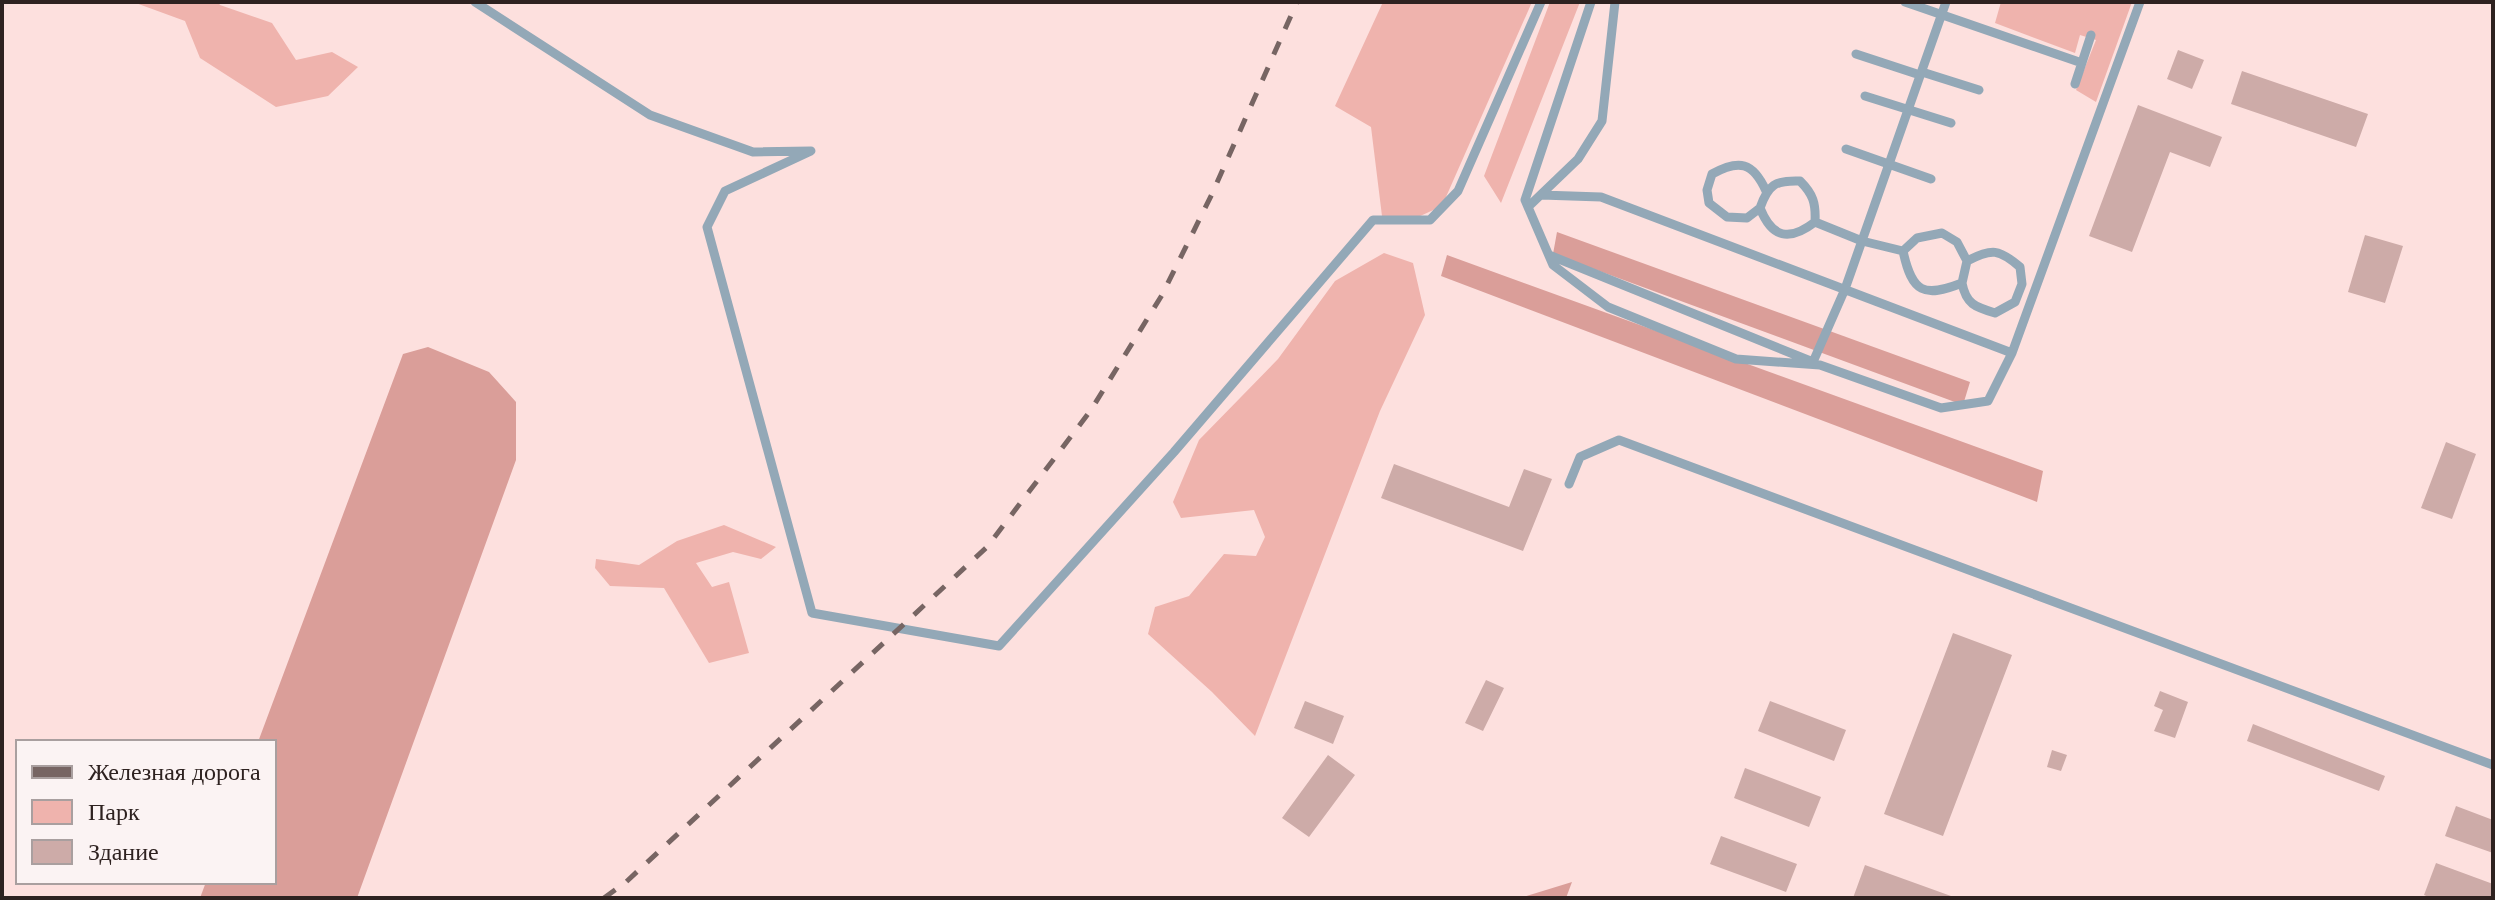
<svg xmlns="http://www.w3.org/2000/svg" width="2495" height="900" font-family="Georgia,serif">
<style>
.green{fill:#efb3ad}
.forest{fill:#da9e99}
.building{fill:#cdaba8}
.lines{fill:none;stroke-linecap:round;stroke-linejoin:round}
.lane{stroke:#93a8b7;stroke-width:9}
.rail{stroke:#776563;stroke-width:5;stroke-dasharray:14 14;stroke-linecap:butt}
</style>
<rect width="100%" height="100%" fill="#fde0de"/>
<path class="green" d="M133 2H218L220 5 272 23 296 60 332 52 358 67 328 96 276 107 200 58 185 21Z
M1383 2H1532L1442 206 1405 223 1382 216 1371 127 1335 106Z
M1550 2H1580L1501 203 1484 176Z
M2001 2H2132L2096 102 2076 90 2096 40 2080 35 2075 53 1995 23Z
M1384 253 1413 263 1425 315 1380 411 1255 736 1212 692 1148 634 1155 607 1189 596 1224 554 1256 556 1265 537 1254 510 1181 518 1173 502 1199 440 1278 359 1335 281Z
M724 525 776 547 761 559 733 552 696 563 712 587 729 582 749 653 709 663 664 588 610 586 595 568 596 559 639 565 677 541Z"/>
<path class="forest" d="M1557 232 1970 382 1963 405 1553 254Z
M1447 255 2043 471 2037 502 1441 276Z
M428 347 489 372 516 402V460L357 898H200L206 882H274V742H258L403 354Z
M1572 882 1566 898H1523V897Z"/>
<path class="building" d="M2178 50 2204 60 2192 89 2167 79Z
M2242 71 2368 114 2356 147 2231 104Z
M2138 105 2222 137 2210 167 2170 152 2132 252 2089 236Z
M2365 235 2403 246 2385 303 2348 292Z
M2446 442 2476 454 2452 519 2421 508Z
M1394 464 1509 507 1524 469 1552 479 1523 551 1381 498Z
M1953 633 2012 655 1943 836 1884 814Z
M1486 680 1504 688 1483 731 1465 723Z
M2160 691 2188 702 2175 738 2154 731 2163 710 2154 706Z
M1305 701 1344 716 1333 744 1294 728Z
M1770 701 1846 730 1834 761 1758 731Z
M2253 724 2385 776 2379 791 2247 741Z
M2052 750 2067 755 2061 771 2047 767Z
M1328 755 1355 775 1309 837 1282 818Z
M1745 768 1821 797 1809 827 1734 798Z
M2456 806 2493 820V853L2445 836Z
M1721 836 1797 864 1786 892 1710 864Z
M2436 863 2493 884V898H2431L2424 895Z
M1865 865 1951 896V898H1853Z"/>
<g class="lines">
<path class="lane" d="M475 2 650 115 753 152 811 151 725 191 707 227 812 613 999 646 1174 452 1373 220H1430L1458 191 1541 2
M1591 2 1525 200 1553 265 1608 307 1736 359 1820 365 1941 408 1988 401 2012 353 2140 2
M1905 2 2082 63
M1856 54 1920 75
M1922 72 1979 90
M2075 84 2091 35
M1865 96 1951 123
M1846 149 1931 179
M1541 195 1601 197 2012 353
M1528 207 1578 159 1602 121 1615 2
M1760 208 1747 218 1727 217 1709 203 1707 190 1712 174C1739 159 1753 162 1766 191
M1815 222C1816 203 1813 194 1800 181 1775 180 1768 185 1760 208 1772 238 1789 242 1815 222L1862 241 1903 251 1917 238 1942 233 1957 242 1967 261 1962 283C1924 298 1912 293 1903 251
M1549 255 1813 362
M1962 283C1966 304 1975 307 1995 313L2015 302 2022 284 2020 267C1999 249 1992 248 1967 261
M1813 362 1845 289 1946 2
M1569 484 1580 457 1619 440 2493 765"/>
<path class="rail" d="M604 898 626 882 987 547 1091 410 1162 295 1212 194 1297 2"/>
</g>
<rect width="2495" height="900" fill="none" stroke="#2e2220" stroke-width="8"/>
<rect x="16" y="740" width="260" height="144" fill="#fbf3f3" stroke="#a99f9f" stroke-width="2"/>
<rect x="32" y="766" width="40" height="12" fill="#776563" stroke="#a99f9f" stroke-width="2"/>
<text x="88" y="780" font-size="24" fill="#2e2220">Железная дорога</text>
<rect x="32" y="800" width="40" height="24" fill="#efb3ad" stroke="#a99f9f" stroke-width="2"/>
<text x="88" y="820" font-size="24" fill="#2e2220">Парк</text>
<rect x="32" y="840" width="40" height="24" fill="#cdaba8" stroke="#a99f9f" stroke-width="2"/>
<text x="88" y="860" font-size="24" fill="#2e2220">Здание</text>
</svg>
